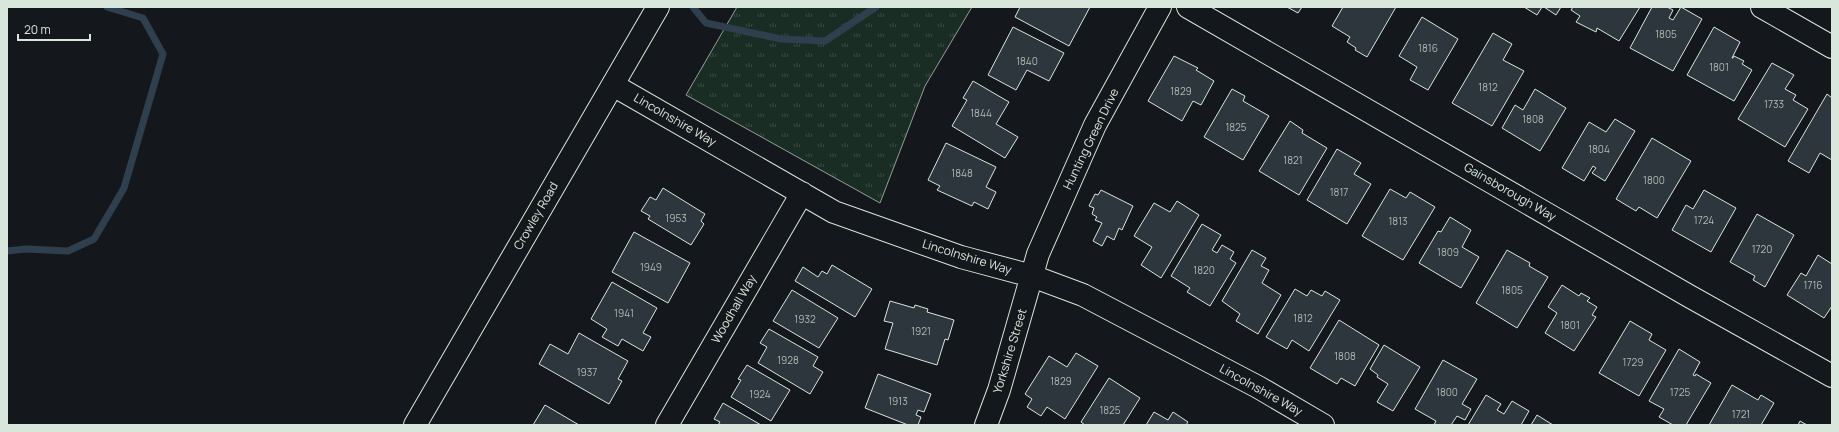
<svg xmlns="http://www.w3.org/2000/svg" width="1839" height="432" font-family="Manrope,sans-serif">
<style>
.grass{fill:url(#grass-tufts);stroke:#939e99}
.lines{fill:none;stroke-linecap:round;stroke-linejoin:round}
.stream{stroke:#2f3f4d;stroke-width:7}
.building{fill:#2c363c;stroke:#d8e6dc}
.street-casing{stroke:#d8e6dc;stroke-width:24}
.secondary-casing{stroke:#d8e6dc;stroke-width:24}
.street{stroke:#14181c;stroke-width:22}
.secondary{stroke:#14181c;stroke-width:22}
.labels{text-anchor:middle;stroke-width:3;stroke-linejoin:round;paint-order:stroke}
.number-label{font-size:10px;fill:#adbab4}
.street-label{font-size:12px;fill:#d8e6dc;stroke:#14181c}
</style>
<defs>
<pattern id="grass-tufts" width="24" height="20" patternUnits="userSpaceOnUse"><rect width="24" height="20" fill="#1a2d24"/><path d="M3 7l-1-3M5 7V3M7 7l1-3M15 17l-1-3M17 17v-4M19 17l1-3" fill="none" stroke="#3b4b43"/></pattern>
</defs>
<rect width="100%" height="100%" fill="#14181c"/>
<path class="grass" d="M737 7H972L925 86 880 203 686 95Z"/>
<g class="lines">
<path class="stream" d="M693 7 706 23 781 39 825 41 876 7
M7 251 26 249 68 251 94 239 124 188 163 54 143 18 107 7"/>
</g>
<path class="building" d="M1020 7H1090L1069 46 1015 17Z
M1287 7H1302L1298 13Z
M1343 7H1396L1367 57 1355 50 1356 48 1347 42 1350 37 1332 26Z
M1524 7H1542L1537 15Z
M1544 7H1561L1556 15Z
M1573 7H1640L1619 41 1597 28 1596 32 1576 22 1580 16 1571 10Z
M1652 7H1667L1673 10 1669 18 1673 20 1681 7 1702 19 1673 71 1630 48Z
M1422 17 1458 39 1428 90 1410 80 1417 67 1399 56Z
M1013 27 1064 53 1049 81 1027 70 1016 90 988 75Z
M1714 27 1740 42 1732 58H1733L1734 56 1744 61 1742 64 1752 70 1734 101 1687 75Z
M1493 33 1512 44 1503 60 1524 71 1492 126 1452 103Z
M1174 56 1198 68 1196 70 1214 81 1201 105 1193 101 1182 121 1148 101Z
M1772 63 1794 75 1785 89 1796 95 1793 100 1808 109 1785 147 1738 119Z
M973 81 1009 102 996 124 1018 137 1005 158 952 126 967 100 963 98Z
M1232 89 1245 96 1243 101 1269 116 1243 160 1204 137Z
M1535 89 1566 108 1540 151 1502 128 1515 105 1523 110Z
M1827 94 1832 98V160L1820 153 1809 173 1788 161Z
M1615 119 1635 131 1605 181 1592 173 1596 168 1593 166 1584 181 1562 168 1589 122 1606 132Z
M1290 121 1303 130 1302 133 1327 148 1299 195 1259 171Z
M1652 138 1691 161 1657 218 1639 207 1636 211 1616 199Z
M946 143 996 167 986 187 996 192 988 209 974 202 972 206 937 190 940 186 928 180Z
M1337 149 1361 163 1354 174 1371 184 1347 224 1307 200Z
M663 188 705 214 701 221 704 224 691 245 648 219 650 216 641 211 650 197 656 200Z
M1390 189 1406 198 1410 192 1435 207 1403 260 1362 236Z
M1101 190 1133 206 1122 230 1119 228 1114 240 1107 236 1102 246 1093 241 1102 223 1095 220 1097 217 1092 214 1094 208 1089 206 1095 194 1098 195Z
M1704 190 1736 208 1711 252 1672 230 1686 205 1693 209Z
M1177 201 1199 215 1161 278 1141 265 1152 247 1134 236 1154 203 1170 212Z
M1757 214 1794 235 1765 287 1753 280 1755 276 1730 262Z
M1450 217 1471 230 1462 247 1479 257 1461 288 1419 263 1438 231 1441 232Z
M1202 224 1221 235 1212 250 1217 253 1222 245 1234 252 1230 259 1236 263 1210 306 1187 292 1190 288 1171 276Z
M634 232 690 263 668 303 612 272Z
M1252 250 1266 258 1261 266 1269 270 1262 283 1281 295 1258 334 1236 321 1240 314 1222 301Z
M1507 250 1530 263 1529 266 1548 277 1517 328 1476 303Z
M1818 255 1832 264V306L1824 318 1787 295 1801 273 1806 276Z
M832 265 872 289 855 317 795 281 803 267 818 277 822 271 827 274Z
M612 282 657 308 643 333 651 337 643 351 622 339 618 346 602 337 607 329 591 319Z
M1562 285 1579 296 1581 293 1590 298 1587 301 1597 307 1592 315 1596 317 1574 351 1545 333 1557 313 1548 307Z
M1295 289 1307 296 1311 290 1322 296 1325 291 1340 300 1309 351 1292 340 1287 349 1266 337Z
M792 290 838 318 819 348 773 321Z
M890 301 914 308 915 305 928 309 927 312 954 320 948 340 945 339 937 365 885 349 893 323 884 321Z
M1339 320 1379 345 1355 386 1341 378 1337 384 1310 368Z
M1630 321 1652 334 1649 340 1666 350 1639 396 1599 373Z
M769 329 818 357 813 366 823 372 810 394 758 363 767 347 760 343Z
M579 333 628 361 618 379 622 381 609 404 539 364 550 344 568 354Z
M1384 345 1420 367 1393 411 1377 402 1388 384 1377 377 1378 375 1370 369Z
M1679 349 1700 362 1693 375 1695 376 1696 374 1711 383 1686 425H1673L1659 417 1664 409 1649 401Z
M1076 353 1098 366 1065 419 1047 407 1041 416 1027 407 1032 399 1025 394 1049 356 1067 367Z
M1443 360 1477 379 1462 404 1471 409 1465 420 1457 416 1451 425H1434L1436 421 1415 409Z
M747 365 790 390 771 421 731 397 741 380 738 379Z
M878 374 931 394 924 412 918 410 916 415 921 417 918 425H908L865 408Z
M1109 378 1140 398 1123 425H1085L1081 422Z
M1732 385 1758 400 1761 395 1774 403 1761 425H1709Z
M1486 395 1501 404 1497 410 1504 414 1512 401 1529 411 1521 425H1468Z
M723 403 761 425H718L720 422 714 419Z
M545 405 579 425H533Z
M1154 412 1168 420 1173 412 1188 422 1186 425H1146Z
M1537 415 1553 425H1531Z
M1800 421 1807 425H1798Z"/>
<g class="lines">
<defs>
<path id="street" d="M1188 7 1689 296 1832 376
M1762 7 1832 47
M613 85 834 212 961 257 1032 276 1083 295 1258 387 1323 425
M667 425 802 193
M986 425 999 390 1038 254 1095 125 1160 7"/>
<path id="secondary" d="M415 425 658 7"/>
</defs>
<use href="#street" class="street-casing"/>
<use href="#secondary" class="secondary-casing"/>
<use href="#street" class="street"/>
<use href="#secondary" class="secondary"/>
</g>
<g class="labels">
<g class="number-label">
<text x="1666" y="38">1805</text>
<text x="1428" y="52">1816</text>
<text x="1027" y="65">1840</text>
<text x="1719" y="71">1801</text>
<text x="1488" y="91">1812</text>
<text x="1181" y="95">1829</text>
<text x="1774" y="108">1733</text>
<text x="981" y="117">1844</text>
<text x="1533" y="123">1808</text>
<text x="1236" y="131">1825</text>
<text x="1599" y="153">1804</text>
<text x="1293" y="164">1821</text>
<text x="962" y="177">1848</text>
<text x="1654" y="184">1800</text>
<text x="1339" y="196">1817</text>
<text x="676" y="222">1953</text>
<text x="1704" y="224">1724</text>
<text x="1398" y="225">1813</text>
<text x="1762" y="253">1720</text>
<text x="1448" y="256">1809</text>
<text x="651" y="271">1949</text>
<text x="1204" y="274">1820</text>
<text x="1813" y="289">1716</text>
<text x="1512" y="294">1805</text>
<text x="624" y="317">1941</text>
<text x="1303" y="322">1812</text>
<text x="805" y="323">1932</text>
<text x="1570" y="329">1801</text>
<text x="921" y="335">1921</text>
<text x="1345" y="360">1808</text>
<text x="788" y="364">1928</text>
<text x="1633" y="366">1729</text>
<text x="587" y="376">1937</text>
<text x="1061" y="385">1829</text>
<text x="1447" y="396">1800</text>
<text x="1680" y="396">1725</text>
<text x="760" y="398">1924</text>
<text x="898" y="405">1913</text>
<text x="1110" y="414">1825</text>
<text x="1741" y="418">1721</text>
</g>
<g class="street-label">
<text transform="translate(675 120) rotate(30)" y="4">Lincolnshire Way</text>
<text transform="translate(1091 139) rotate(-64)" y="4">Hunting Green Drive</text>
<text transform="translate(1510 192) rotate(30)" y="4">Gainsborough Way</text>
<text transform="translate(536 216) rotate(-60)" y="4">Crowley Road</text>
<text transform="translate(967 257) rotate(17)" y="4">Lincolnshire Way</text>
<text transform="translate(734 309) rotate(-60)" y="4">Woodhall Way</text>
<text transform="translate(1010 351) rotate(-73)" y="4">Yorkshire Street</text>
<text transform="translate(1261 390) rotate(29)" y="4">Lincolnshire Way</text>
</g>
</g>
<rect width="1839" height="432" fill="none" stroke="#d8e6dc" stroke-width="16"/>
<path d="M18 34v6h72v-6" fill="none" stroke="#d8e6dc" stroke-width="2"/>
<text x="24" y="34" font-size="12" fill="#d8e6dc" stroke="#14181c" stroke-width="3" paint-order="stroke">20 m</text>
</svg>
